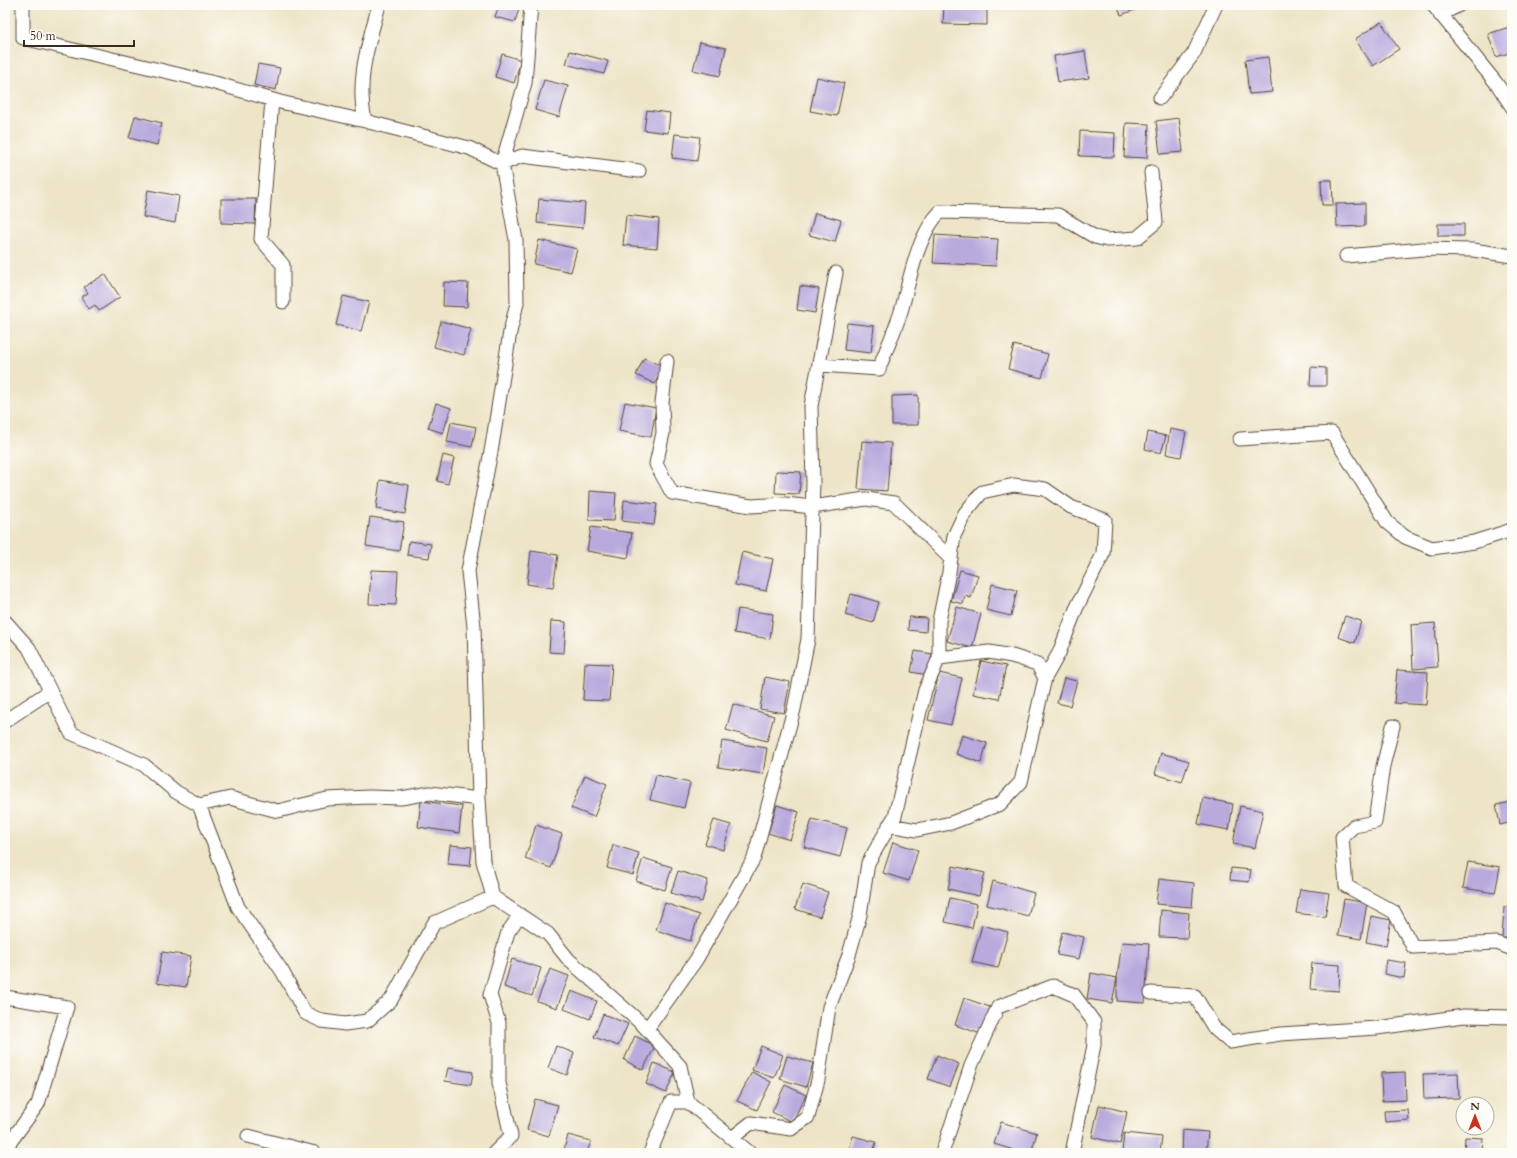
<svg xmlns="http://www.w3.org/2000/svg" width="1517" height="1158" font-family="Cardo,serif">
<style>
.building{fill:#b8aadd}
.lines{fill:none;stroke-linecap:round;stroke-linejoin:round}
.minor-casing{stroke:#564638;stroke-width:15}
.minor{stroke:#fff;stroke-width:13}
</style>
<rect width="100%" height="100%" fill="#fdfcf7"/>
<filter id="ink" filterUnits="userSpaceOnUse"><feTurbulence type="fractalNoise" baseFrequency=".025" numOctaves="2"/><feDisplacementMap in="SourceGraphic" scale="8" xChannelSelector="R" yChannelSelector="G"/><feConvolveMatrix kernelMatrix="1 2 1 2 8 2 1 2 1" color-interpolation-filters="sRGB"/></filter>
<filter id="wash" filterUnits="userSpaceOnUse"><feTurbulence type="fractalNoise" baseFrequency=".012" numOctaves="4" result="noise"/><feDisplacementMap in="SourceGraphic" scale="16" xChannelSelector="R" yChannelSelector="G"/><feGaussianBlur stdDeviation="0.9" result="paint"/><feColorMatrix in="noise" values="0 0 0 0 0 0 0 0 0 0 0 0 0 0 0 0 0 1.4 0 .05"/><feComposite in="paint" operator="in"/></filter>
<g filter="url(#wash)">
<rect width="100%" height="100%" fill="#eee5c8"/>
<g id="blocks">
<path class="building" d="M499 5H520L515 22 495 17Z
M944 5H987V25L943 24Z
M1117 5H1143V7L1121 15Z
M1381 22 1399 49 1373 66 1355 39Z
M1512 26V52L1496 57 1488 34Z
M700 42 726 48 720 76 693 70Z
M570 51 608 61 604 74 566 64Z
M1085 51 1089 78 1058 82 1054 56Z
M502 54 521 60 514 83 495 77Z
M1268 57 1272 92 1249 94 1245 60Z
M258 64 280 68 276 90 254 85Z
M817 77 844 83 837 116 810 111Z
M544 80 568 86 559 117 535 110Z
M647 110 670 113 668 133 644 130Z
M135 116 162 123 157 145 129 138Z
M1179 118 1183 152 1160 154 1156 121Z
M1126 123 1149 124 1147 158 1124 157Z
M1080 131 1115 133 1114 157 1079 156Z
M675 134 700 137 697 161 672 158Z
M1321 180H1332L1333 205H1322Z
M148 190 179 196 175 223 143 217Z
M221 199H256L255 224 221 223Z
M539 199 585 203 583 228 537 223Z
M1365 203V226L1337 227 1336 204Z
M815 213 841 220 835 242 809 235Z
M626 215 659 219 657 248 623 245Z
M1438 224H1464V236H1438Z
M935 235 998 239 996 266 933 263Z
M539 240 577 249 571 272 534 264Z
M105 274 120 297 99 311 95 305 89 309 81 297 88 293 84 287Z
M444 282 468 283 467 307 443 306Z
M800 286 819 289 815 313 797 310Z
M343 296 369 302 361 331 336 325Z
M441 321 471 329 464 355 434 347Z
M847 323 874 326 871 353 844 350Z
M1014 345 1048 354 1042 378 1008 369Z
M644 358 663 366 655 384 636 375Z
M1311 367 1326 368V386H1310Z
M918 395V425H892V396Z
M625 402 656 408 651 437 619 431Z
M436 403 451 408 443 433 428 428Z
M451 422 476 427 472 447 447 442Z
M1170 429 1186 432 1181 457 1166 454Z
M1148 432 1166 436 1161 453 1145 449Z
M862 441 891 443 887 491 858 489Z
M443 455 454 458 448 484 437 481Z
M776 471 801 472 799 494 775 493Z
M380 480 409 485 405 514 376 509Z
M590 491 616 493 614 521 589 520Z
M624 500 657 504 654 525 622 521Z
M370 517 404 522 399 551 366 546Z
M591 527 632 533 628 558 587 551Z
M409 541 431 544 429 558 407 555Z
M531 551 558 555 553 588 527 584Z
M742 552 773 559 766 591 735 585Z
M371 570 398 571 396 605 369 604Z
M960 570 978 575 971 598 965 596 963 604 951 601Z
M992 584 1017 590 1011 616 986 610Z
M851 594 879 602 873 623 845 615Z
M957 607 981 614 972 648 947 641Z
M738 609 773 614 770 639 734 633Z
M1345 616 1361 621 1355 643 1338 637Z
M909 617 927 618 926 632 908 630Z
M551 621 566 622 564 653 549 652Z
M1435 623 1438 667 1413 669 1411 625Z
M915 651 932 654 928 675 911 672Z
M981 661 1006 666 999 699 973 694Z
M585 663 612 664 609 701 583 700Z
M1397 670 1428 672 1426 705 1394 703Z
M939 673 962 678 951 725 928 720Z
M765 677 790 682 784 713 760 709Z
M1064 678 1077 681 1070 706 1057 703Z
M733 704 774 716 767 741 726 730Z
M962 735 987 743 981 763 956 754Z
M722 741 767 748 763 774 718 767Z
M1161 753 1189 761 1182 782 1155 774Z
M585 775 607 784 594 817 571 808Z
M656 775 690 783 684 808 650 800Z
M1203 798 1233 804 1229 830 1198 824Z
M421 801 462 806 459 833 418 827Z
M1511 802 1512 822 1500 825 1496 805Z
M777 805 799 812 790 840 768 833Z
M1240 806 1263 811 1255 848 1233 844Z
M812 819 847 828 840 857 804 847Z
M714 820 731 825 723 850 705 844Z
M536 825 562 834 551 868 525 859Z
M893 842 918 850 909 881 883 873Z
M450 845 472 847 470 866 448 864Z
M613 845 639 853 633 875 607 868Z
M643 858 672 867 665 890 636 881Z
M1468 862 1500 867 1495 893 1463 888Z
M953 866 985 873 979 896 948 889Z
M1231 868 1251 870 1249 882 1230 880Z
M678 871 708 880 702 902 671 893Z
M1159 879 1194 883 1192 907 1156 904Z
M993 881 1034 893 1028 916 987 905Z
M803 884 828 892 820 917 795 909Z
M1300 889 1329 893 1325 917 1296 913Z
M950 898 977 904 972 928 945 922Z
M1344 899 1367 903 1361 939 1338 935Z
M665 903 699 915 690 941 656 930Z
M1504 907H1512V938H1502Z
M1161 910 1189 913 1187 938 1159 937Z
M1371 916 1391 920 1386 946 1366 942Z
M982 925 1008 932 998 968 972 962Z
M1062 932 1084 937 1079 959 1057 955Z
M1122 942 1149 944 1145 1003 1117 1001V978Z
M162 952 191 956 186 987 157 983Z
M512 959 541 968 532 996 504 987Z
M1386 960 1406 963 1404 978 1384 974Z
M1312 963 1340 965 1339 991 1310 989Z
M550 969 569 976 557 1008 537 1001Z
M1091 973 1117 978 1112 1003 1087 999Z
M571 991 597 1001 590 1019 564 1009Z
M964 998 990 1007 981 1034 955 1025Z
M603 1014 628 1024 618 1046 594 1037Z
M635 1036 655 1046 643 1070 624 1060Z
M556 1046 574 1053 567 1075 548 1068Z
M761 1046 783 1055 774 1078 752 1070Z
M937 1055 959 1064 950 1087 928 1079Z
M787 1056 813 1063 806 1087 780 1079Z
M654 1063 675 1072 666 1093 646 1084Z
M448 1068 473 1072 471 1085 445 1081Z
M752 1072 771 1082 757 1110 737 1101Z
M1405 1072 1406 1100 1382 1101 1381 1073Z
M1458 1073 1459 1098 1424 1099 1423 1074Z
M785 1085 806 1095 792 1122 772 1112Z
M535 1099 558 1105 549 1136 527 1130Z
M1099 1105 1127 1112 1120 1144 1092 1137Z
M1408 1110 1409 1120 1385 1122 1384 1111Z
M1001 1122 1037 1133 1031 1153H1023L994 1144Z
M1182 1130 1208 1132 1206 1153H1181Z
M1124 1133 1162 1137 1160 1153H1122Z
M568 1135 591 1141 587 1153H563Z
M853 1136 876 1142 873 1153H848Z
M1465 1137 1483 1138 1482 1153H1464Z"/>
</g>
</g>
<g filter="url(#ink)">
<use href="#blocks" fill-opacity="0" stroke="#564638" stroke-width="1"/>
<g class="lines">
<defs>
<path id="minor" d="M23 5V38L215 83 280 102 365 121 469 148 502 164 522 156 639 171
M531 5 525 83 502 164 516 240 517 303 510 332 492 446 468 571 474 627 479 799 483 861 493 897 548 934 569 960 642 1024 680 1066 688 1102 750 1153
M1433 5 1497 84 1512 107
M1440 15 1459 5
M1160 98 1194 53 1216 5
M272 100 261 239 283 265V302
M365 121C356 80 368 45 379 5
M1346 256 1423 249 1473 250 1512 256
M667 361 662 403 663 433 656 464 672 493 751 506 785 504 812 507 866 499 894 503 951 559
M819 365 879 369C886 349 896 329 902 308 910 278 918 234 940 212L1058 215 1095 237 1107 240 1137 238 1156 222 1151 172
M1240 439 1332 433 1387 522 1405 537 1432 548 1474 542 1512 530
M5 621 29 648 71 733 144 765 176 792 199 805 230 798 278 811 327 799 369 797 401 798 430 793 479 799
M939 658V621L949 572 954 536 965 513 982 492 1014 485 1045 489 1071 507 1105 520 1103 554 1076 609 1059 653 1045 678
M5 721 50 691
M1393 726 1383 766 1375 822 1354 826 1342 837 1346 886 1394 912 1413 947 1497 943 1512 949
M199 805 238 907 282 971 305 1013 322 1021 345 1024 367 1021 391 1000 434 923 493 897
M1151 993 1195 996 1214 1028 1230 1042 1280 1034 1377 1028 1464 1016 1512 1017
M5 997 67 1007 38 1104 8 1145 5 1146
M647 1029 696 960 754 858 794 709 808 639 813 482 811 406 836 273
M248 1136 315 1153
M732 1138 751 1123 791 1129 808 1117 818 1080 829 1007 849 955 860 915 868 863 895 816 925 690 939 658 989 652 1012 656 1037 664 1045 678 1021 782 1000 804 951 823 917 830 889 825
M494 1153 511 1136 499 1083V1023L490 995 508 932 520 915
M650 1153 671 1102H688
M942 1153 971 1066 998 1007 1053 986 1074 995 1094 1022V1045L1072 1153"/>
</defs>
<use href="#minor" class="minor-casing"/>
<use href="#minor" class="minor"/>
</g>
</g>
<rect width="1517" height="1158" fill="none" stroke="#fdfcf7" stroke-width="20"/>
<g transform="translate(1475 1116)"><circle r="19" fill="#fdfcf7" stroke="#afa8a0"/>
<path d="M0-3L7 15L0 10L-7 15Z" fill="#c8321e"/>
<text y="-6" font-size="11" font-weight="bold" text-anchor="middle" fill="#3b2a1e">N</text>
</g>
<path d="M24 40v6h110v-6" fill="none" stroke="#3b2a1e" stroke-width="2"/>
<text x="30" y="40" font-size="12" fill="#3b2a1e" stroke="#fdfcf7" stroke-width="3" paint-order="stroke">50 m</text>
</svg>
